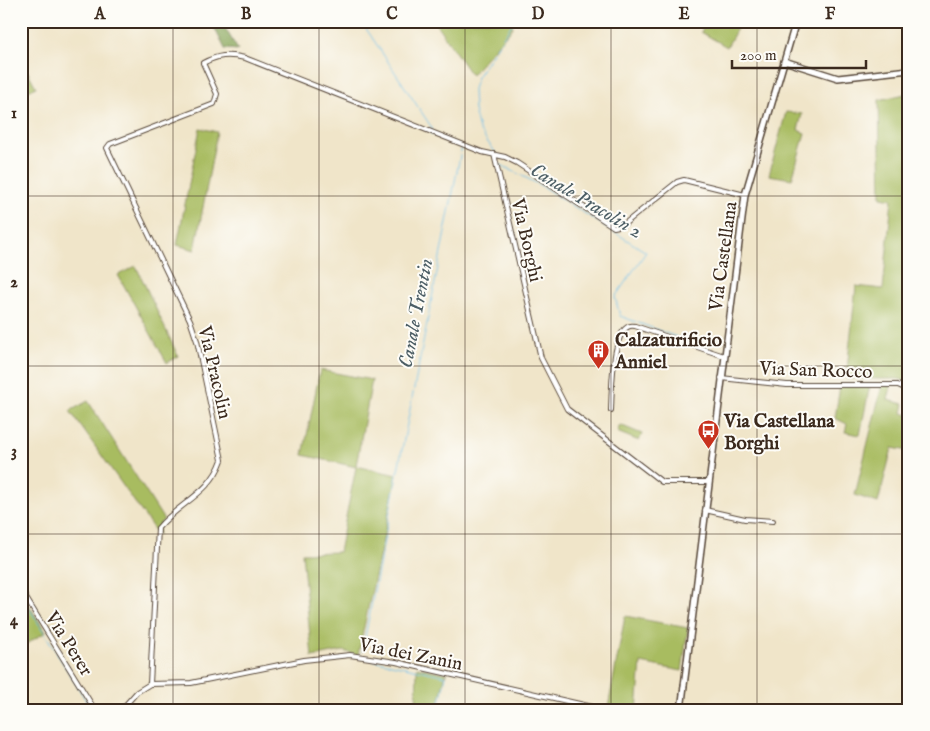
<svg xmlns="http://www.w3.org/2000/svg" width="930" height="731" font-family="'IM FELL English',serif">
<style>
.green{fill:#a8bc60;stroke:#72733f}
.forest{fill:#86a456;stroke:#60673a}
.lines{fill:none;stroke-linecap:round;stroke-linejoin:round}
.stream{stroke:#6dbfe9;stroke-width:1}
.street-casing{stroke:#564638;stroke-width:6}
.secondary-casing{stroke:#564638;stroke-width:8}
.street{stroke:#fff;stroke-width:4}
.secondary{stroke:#fff;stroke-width:5}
.grid{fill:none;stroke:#3b2a1e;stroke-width:1;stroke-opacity:0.55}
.labels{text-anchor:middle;stroke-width:4;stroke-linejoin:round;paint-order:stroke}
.street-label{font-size:19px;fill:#3b2a1e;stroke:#fdfcf7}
.poi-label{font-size:19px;font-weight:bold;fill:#3b2a1e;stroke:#fdfcf7;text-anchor:start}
.water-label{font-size:20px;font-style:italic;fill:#4c5e65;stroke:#fdfcf7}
.neatline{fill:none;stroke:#3b2a1e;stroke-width:2}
.grid-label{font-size:16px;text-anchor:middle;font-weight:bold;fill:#3b2a1e}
</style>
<rect width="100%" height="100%" fill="#fdfcf7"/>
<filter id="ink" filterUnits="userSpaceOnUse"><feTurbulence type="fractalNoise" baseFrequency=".02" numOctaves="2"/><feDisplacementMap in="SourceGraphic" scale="10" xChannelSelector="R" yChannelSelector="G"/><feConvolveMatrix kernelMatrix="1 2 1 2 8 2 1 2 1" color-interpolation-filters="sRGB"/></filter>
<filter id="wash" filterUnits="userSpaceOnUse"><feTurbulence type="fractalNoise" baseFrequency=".0096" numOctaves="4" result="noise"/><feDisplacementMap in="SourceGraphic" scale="20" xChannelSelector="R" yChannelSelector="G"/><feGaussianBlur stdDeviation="1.12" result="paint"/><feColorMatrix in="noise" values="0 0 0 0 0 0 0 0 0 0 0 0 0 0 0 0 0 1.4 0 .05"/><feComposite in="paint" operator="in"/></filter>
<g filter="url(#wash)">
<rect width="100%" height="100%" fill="#f0e5c9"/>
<path class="green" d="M434 21H510L513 27 471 75Z
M707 21H741L727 47 701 32Z
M21 60 36 87 21 95Z
M909 93V382L898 379H846L856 286 883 289 892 199 881 197 879 100Z
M786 112 802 114 798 130 805 133 792 179 769 175Z
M200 128 217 132 195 250 177 245Z
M136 266 178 356 167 363 118 275Z
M320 370 372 380 356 466 397 475 358 655 343 651 312 657 302 553 339 552 356 467 303 455Z
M870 385 860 435 845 432 847 424 835 418 840 386Z
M882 385 891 386 888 400 904 404 902 413 909 415V451L892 448 878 503 855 495Z
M88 401 164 520 159 524 158 535 70 411Z
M620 425 642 434 639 441 617 432Z
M21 593 46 632 21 647Z
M625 616 688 628 682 671 641 663 637 710 608 708Z
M417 667 446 673 438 710H416Z"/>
<path class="forest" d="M211 21H221L238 50 225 49Z"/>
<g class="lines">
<path class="stream" d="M361 21 432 128 431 134 440 137
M495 152 479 130 474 110 473 89 477 77 514 21
M497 163 540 185 646 252 615 297 620 316 711 350
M21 595 92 710
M362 652 462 146
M373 660 446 676 438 710"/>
</g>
</g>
<g filter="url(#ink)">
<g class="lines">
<defs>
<path id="street" d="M494 154 541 358 567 409 662 482H709
M721 378 787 385H898L909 390
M611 410C612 393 611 320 635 326L724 356
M705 510 745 519 773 521
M21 590 95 710
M150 684 191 683 304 660 350 655 396 662 606 710
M121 710 137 692 150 684 158 528C180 502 210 494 222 460L197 341 190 320 107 148 110 144 214 104 217 94 203 63C218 55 228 54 245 58L482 152 505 157 517 163 614 227 623 225 677 182 684 180 745 195"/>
<path id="secondary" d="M784 61 838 78 909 70
M681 710 745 195 796 21"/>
</defs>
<use href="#street" class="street-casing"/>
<use href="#secondary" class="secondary-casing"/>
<use href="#street" class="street"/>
<use href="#secondary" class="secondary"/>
</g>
</g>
<path class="grid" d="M173 21V710M319 21V710M465 21V710M611 21V710M757 21V710M21 196H909M21 366H909M21 534H909"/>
<defs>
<symbol id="building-pin" viewBox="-11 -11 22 30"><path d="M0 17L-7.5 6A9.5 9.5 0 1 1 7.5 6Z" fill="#c8321e" stroke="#fdfcf7"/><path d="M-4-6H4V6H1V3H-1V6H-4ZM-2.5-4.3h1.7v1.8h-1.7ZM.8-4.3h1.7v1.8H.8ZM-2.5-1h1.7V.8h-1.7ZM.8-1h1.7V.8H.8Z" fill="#fff"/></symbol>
<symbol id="bus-pin" viewBox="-11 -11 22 30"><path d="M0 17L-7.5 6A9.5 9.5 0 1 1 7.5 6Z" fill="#c8321e" stroke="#fdfcf7"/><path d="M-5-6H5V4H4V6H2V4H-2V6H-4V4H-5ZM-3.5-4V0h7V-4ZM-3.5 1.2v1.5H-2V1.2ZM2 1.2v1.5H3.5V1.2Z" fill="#fff"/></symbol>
</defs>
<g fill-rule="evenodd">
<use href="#building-pin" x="586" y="338" width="25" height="34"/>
<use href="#bus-pin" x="696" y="418" width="25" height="34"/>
</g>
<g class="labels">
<g class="street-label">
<text transform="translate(528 240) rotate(77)" y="7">Via Borghi</text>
<text transform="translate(722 256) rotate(-82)" y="7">Via Castellana</text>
<text transform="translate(816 369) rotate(2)" y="7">Via San Rocco</text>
<text transform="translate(216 372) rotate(77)" y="7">Via Pracolin</text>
<text transform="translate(70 643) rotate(58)" y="7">Via Perer</text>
<text transform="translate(411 653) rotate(11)" y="7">Via dei Zanin</text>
</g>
<g class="poi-label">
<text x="615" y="346">Calzaturificio<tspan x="615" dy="22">Anniel</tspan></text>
<text x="724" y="427">Via Castellana<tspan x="724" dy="22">Borghi</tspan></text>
</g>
<g class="water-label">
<text transform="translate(587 200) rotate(31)" y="7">Canale Pracolin 2</text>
<text transform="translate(415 313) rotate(-79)" y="7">Canale Trentin</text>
</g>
</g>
<rect width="930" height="731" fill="none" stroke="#fdfcf7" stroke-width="55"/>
<path d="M732 60v8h134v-8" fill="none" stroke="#3b2a1e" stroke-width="2.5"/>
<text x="740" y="60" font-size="15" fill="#3b2a1e" stroke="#fdfcf7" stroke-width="4" paint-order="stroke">200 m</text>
<rect x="28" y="28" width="874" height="676" class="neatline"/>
<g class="grid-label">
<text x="100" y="19">A</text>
<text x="246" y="19">B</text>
<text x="392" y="19">C</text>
<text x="538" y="19">D</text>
<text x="684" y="19">E</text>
<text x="830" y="19">F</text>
<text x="14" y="118">1</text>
<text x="14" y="287">2</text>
<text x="14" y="456">3</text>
<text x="14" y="625">4</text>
</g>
</svg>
